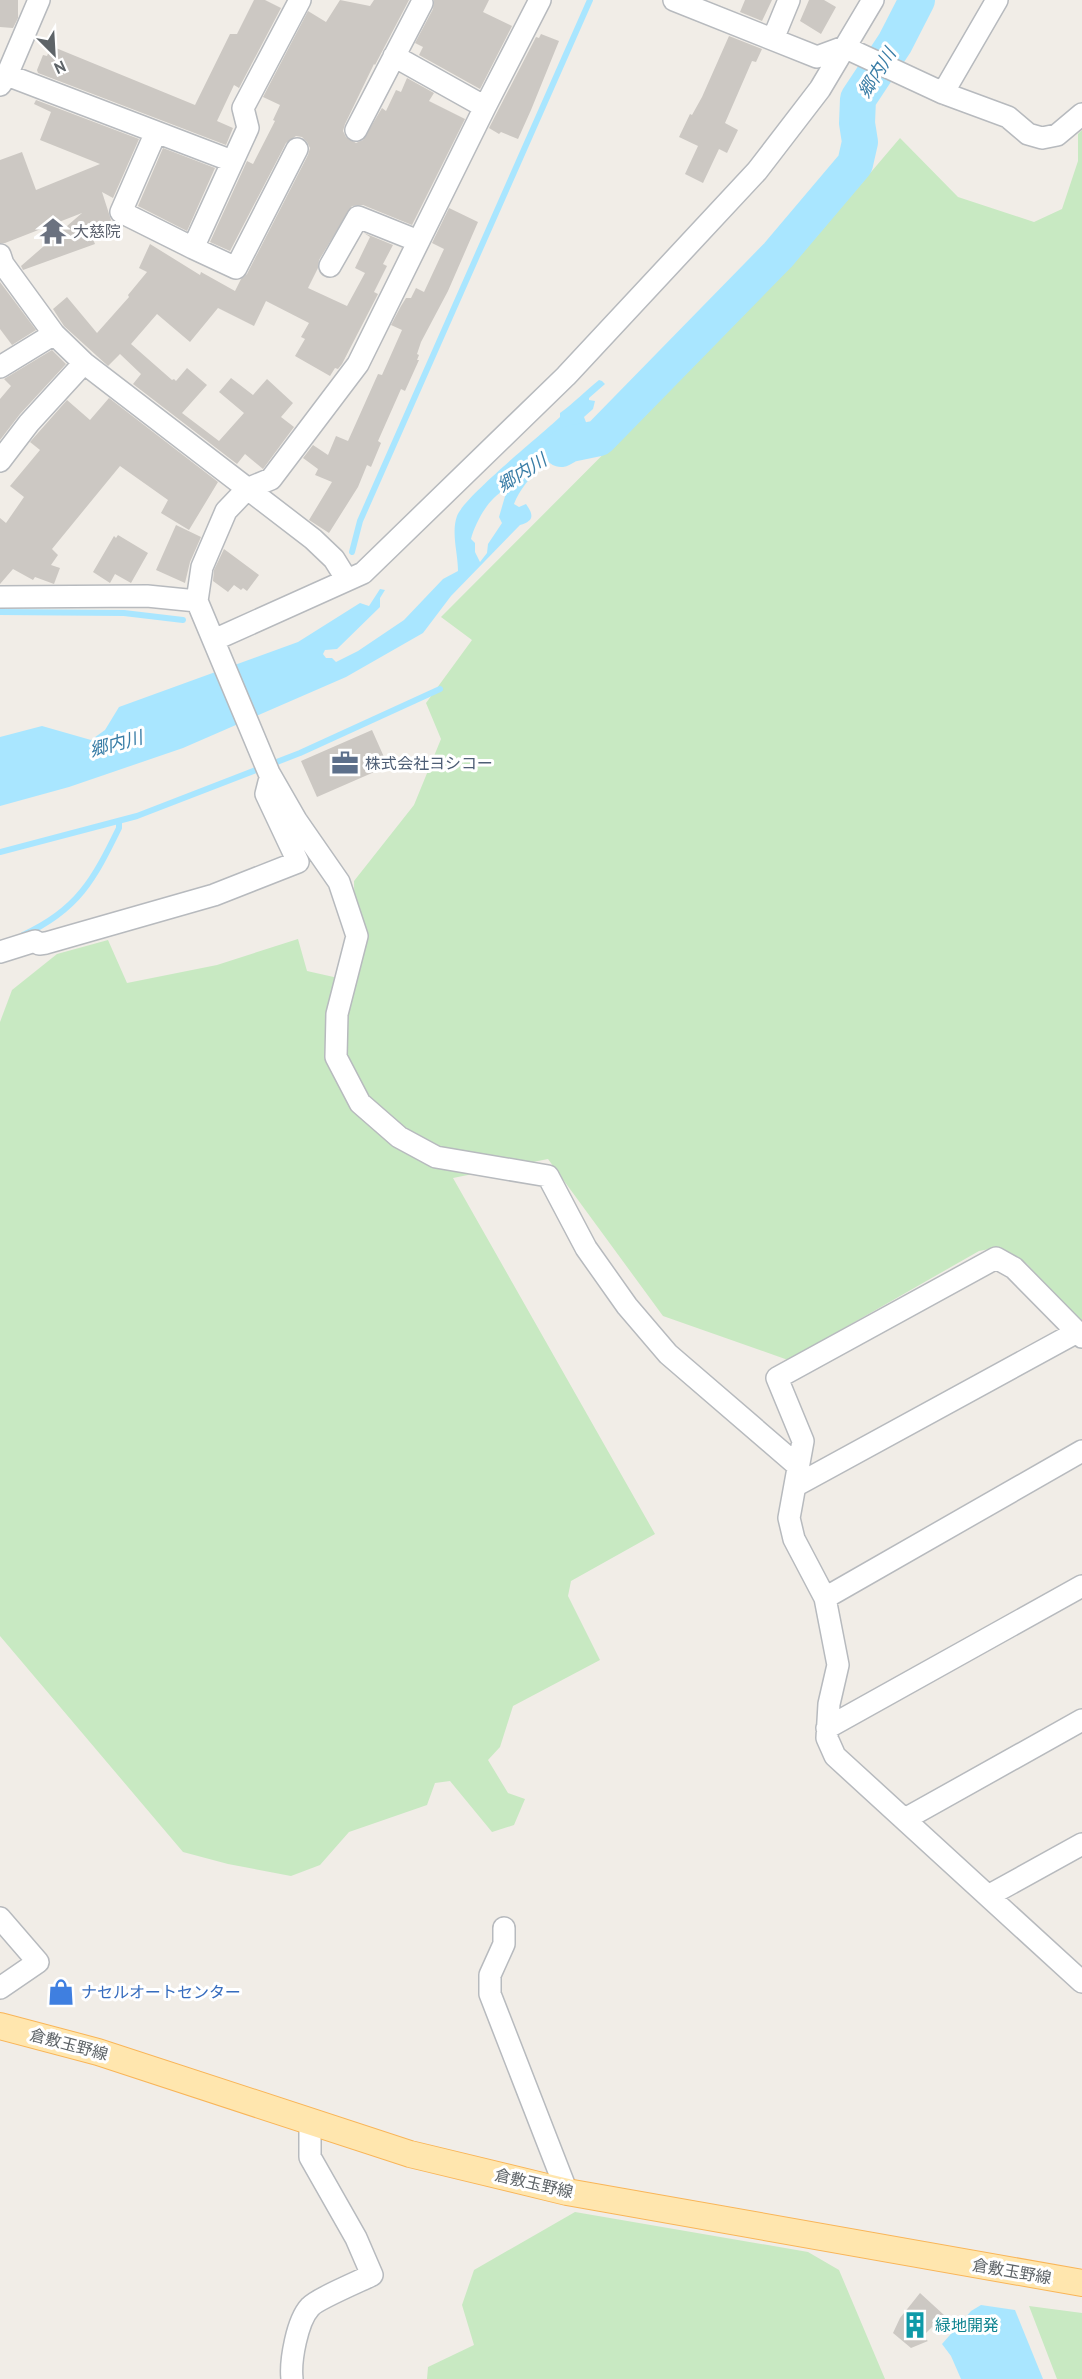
<svg xmlns="http://www.w3.org/2000/svg" width="1082" height="2379" font-family="'PT Sans','Noto Sans JP',sans-serif">
<style>
.green{fill:#c8e9c2}
.water{fill:#a9e6ff;fill-rule:evenodd}
.lines{fill:none;stroke-linecap:round;stroke-linejoin:round}
.stream{stroke:#a9e6ff;stroke-width:6}
.river{stroke:#a9e6ff;stroke-width:36}
.building{fill:#ccc8c3}
.minor-casing{stroke:#b7babe;stroke-width:24}
.major-casing{stroke:#f9b558;stroke-width:28}
.minor{stroke:#fff;stroke-width:21}
.major{stroke:#ffe6ae;stroke-width:26}
.labels{text-anchor:middle;stroke-width:6;stroke-linejoin:round;paint-order:stroke}
.worship-label{font-size:16px;fill:#5b616d;stroke:#fff;text-anchor:start}
.service-label{font-size:16px;fill:#4e5e75;stroke:#fff;text-anchor:start}
.shop-label{font-size:16px;fill:#366cbe;stroke:#fff;text-anchor:start}
.street-label{font-size:16px;fill:#5e6468;stroke:#fff}
.culture-label{font-size:16px;fill:#0d838f;stroke:#fff;text-anchor:start}
.water-label{font-size:18px;font-style:italic;fill:#397da6;stroke:#fff}
</style>
<rect width="100%" height="100%" fill="#f1ede7"/>
<path class="green" d="M1082 130V1326L1027 1264 1000 1247 979 1251 788 1360 663 1316 548 1159 453 1178 655 1534 571 1581 568 1596 600 1660 513 1706 500 1747 488 1760 508 1793 525 1799 514 1825 492 1832 450 1781 435 1783 427 1805 349 1832 320 1865 291 1876 228 1864 183 1852 0 1636V1022L12 990 57 954 108 940 127 983 217 965 298 939 307 971 356 982 354 881 414 805 441 739 426 703 472 640 441 617 792 265 900 138 958 197 1034 222 1062 209 1078 161V134Z
M575 2212 808 2252 839 2270 885 2379H427L428 2367 474 2345 462 2305 474 2270Z
M1029 2306 1082 2313V2379H1057Z"/>
<path class="water" d="M599 380 602 381 605 384 589 398V400L595 401 593 409 584 417 589 430H608L593 447C562 442 525 476 514 504L519 507 526 504C534 515 534 521 520 525L451 596 423 633 346 677 183 748 69 787 0 806V737L42 726 91 740 105 730 119 707 298 642 360 603 369 606 380 589 385 590 380 598V607L337 649 325 650 323 654 326 658H332L336 662 358 651 404 620 443 579 458 571C458 553 451 533 457 516 465 496 540 436 560 417V413C574 403 585 391 599 380ZM505 490 506 493 499 517 502 523 488 544 487 553 480 562 475 552V543L471 539C475 523 489 497 505 490Z
M981 2305 1015 2310 1043 2379H961L951 2356 942 2344 971 2311Z"/>
<g class="lines">
<path class="stream" d="M352 552 360 521 590 0
M0 612 124 613 183 620
M0 852 137 816 300 753 440 689
M23 935C78 910 94 879 119 828V821"/>
<path class="river" d="M561 449 570 444 599 438 778 255 855 164 860 142 857 123 858 99 895 43 917 0"/>
</g>
<path class="building" d="M0 0H18V18L13 28 0 27Z
M254 0H265L281 8 239 88 234 85 217 121 233 128 226 145 38 73 37 70 43 55 47 56 51 46 195 105 230 34H237Z
M340 0 370 6 374 0H409L375 65 374 64 345 124 343 131 346 137 356 143 363 140 382 108 386 111 396 90 401 92 407 78 434 93 429 101 465 119 412 225 363 205 352 206 319 260 318 268 308 288 347 306 365 273 355 268 370 237 364 233 393 245 383 264 387 266 374 292 378 294 342 364 338 369 335 368 330 376 295 356 305 339 301 337 309 323 266 301 254 326 218 308 190 342 157 314 131 344 172 380 174 379 176 381 187 368 207 385 182 413 219 441 244 413 219 392 231 378 253 395 267 379 293 403 281 417 294 427 263 469 245 454 237 464 133 384 141 374 120 354 108 366 64 326 53 309 67 297 97 333 129 297 128 295 147 272 139 268 150 244 200 275 201 272 235 291 241 279 247 274 308 155 310 148 307 142 302 137 296 136 286 143 230 251 210 242 247 161 253 164 275 121 273 120 280 105 263 97 308 11 326 22Z
M434 0H489L483 12 512 26 480 89 419 55 423 47 415 43 433 9Z
M745 0H772L762 21 740 12Z
M809 0H824L836 7 821 34 800 21Z
M541 34 559 41 531 110 518 139 501 132 499 134 489 128 536 37 539 38Z
M729 36 762 49 756 62 752 61 725 123 738 130 727 153 719 149 703 183 685 174 698 146 679 137 690 114 692 115 702 97Z
M36 100 139 139 113 198 102 192 111 220 109 224 90 232 95 244 23 270 21 266 82 213 5 243H0V160L22 152 36 190 100 164 40 140 51 112 34 104Z
M163 148 215 168 187 231 138 206Z
M449 208 478 222 448 291 421 342 417 354 419 355 417 360H419L405 391 401 389 378 441 381 443 371 467 367 465 358 487 329 533 309 520 332 482 315 475 318 469 303 458 313 445 328 455 336 436 348 441 378 374 382 375 402 330 391 325 401 306 406 298H411L416 288 424 292 444 249 432 243Z
M0 282 36 330 12 345 0 329Z
M52 350 66 364 20 414 0 440V399L11 386 4 379Z
M109 398 218 482 189 530 161 513 168 500 120 466 52 549 58 555 51 565 60 568 54 584 35 577 33 580 13 569 0 584V518L6 523 24 497 10 486 40 450 30 442 67 400 90 420Z
M176 525 201 537 190 562 185 583 156 570Z
M118 535 148 553 131 583 115 574 110 583 93 572 114 536 116 538Z
M224 549 259 575 247 591 243 588 241 590 234 585 228 592 213 581 214 570Z
M372 730 388 766 317 797 301 761Z
M920 2293 944 2315 922 2337 928 2341 911 2348 893 2333 900 2318Z"/>
<g class="lines">
<defs>
<path id="minor" d="M674 0 817 57 844 47 943 93 1008 117 1028 134 1042 138 1057 135 1082 114
M773 39 789 0
M394 56 485 107
M7 75 232 161
M0 85 7 75 39 0
M943 93 997 0
M356 130 422 3
M156 132 121 212 193 248 236 268 297 149
M193 248 248 128 243 108 300 0
M0 255 3 264 54 334 84 363 313 539 334 559 347 580
M330 266 358 217 418 241
M0 367 54 334
M0 461 29 423 84 363
M0 597 147 596 197 601 269 773 296 820 339 882 357 936 337 1014 336 1057 360 1103 399 1137 436 1157 548 1176 586 1248 627 1306 668 1354 798 1466
M197 601 202 567 226 511 247 489 271 479 358 364 485 107 540 0
M214 640 363 573 566 376 757 171 820 89 873 0
M0 952 35 941 39 944 46 943 214 895 298 862 266 794 269 782
M1082 1337 1014 1268 996 1258 777 1378 803 1441 789 1518 794 1539 825 1598 838 1665 829 1704 827 1738 835 1756 1082 1982
M795 1486 1077 1332
M825 1598 1082 1451
M827 1728 1082 1586
M905 1819 1082 1720
M988 1896 1082 1844
M0 1918 38 1962 0 1988
M504 1928V1944L490 1975V1994L567 2192
M292 2379C290 2361 297 2321 310 2307 317 2299 360 2281 372 2275L356 2238 310 2157V2121"/>
<path id="major" d="M0 2026 98 2052 410 2154 567 2192 1082 2283"/>
</defs>
<use href="#minor" class="minor-casing"/>
<use href="#major" class="major-casing"/>
<use href="#minor" class="minor"/>
<use href="#major" class="major"/>
</g>
<defs>
<symbol id="temple-bare" viewBox="-9 -9 18 18"><path d="M0-6L5-2H3V0L6.5 2.5H4V6H1.5V3h-3V6H-4V2.5H-6.5L-3 0V-2H-5Z" fill="#6b7280" stroke="#fff" stroke-width="2.5" paint-order="stroke"/></symbol>
<symbol id="office-bare" viewBox="-9 -9 18 18"><path d="M-6-3h4V-5.5h4V-3h4V5H-6ZM-1-4.5V-3h2v-1.5ZM-6 0V1H6V0Z" fill="#5c6f8a" stroke="#fff" stroke-width="2.5" paint-order="stroke"/></symbol>
<symbol id="shop-bare" viewBox="-9 -9 18 18"><path d="M-5-2.5h2.3a2.7 3.5 0 0 1 5.4 0H5L5.5 6h-11ZM-1.5-2.5h3a1.5 2.3 0 0 0-3 0Z" fill="#3f7fe0" stroke="#fff" stroke-width="2.5" paint-order="stroke"/></symbol>
<symbol id="building-bare" viewBox="-9 -9 18 18"><path d="M-4-6H4V6H1V3H-1V6H-4ZM-2.5-4.3h1.7v1.8h-1.7ZM.8-4.3h1.7v1.8H.8ZM-2.5-1h1.7V.8h-1.7ZM.8-1h1.7V.8H.8Z" fill="#0f9aa8" stroke="#fff" stroke-width="2.5" paint-order="stroke"/></symbol>
</defs>
<g fill-rule="evenodd">
<use href="#temple-bare" x="34" y="212" width="38" height="38"/>
<use href="#office-bare" x="326" y="744" width="38" height="38"/>
<use href="#shop-bare" x="42" y="1973" width="38" height="38"/>
<use href="#building-bare" x="896" y="2306" width="38" height="38"/>
</g>
<g class="labels">
<g class="worship-label">
<text x="73" y="237">大慈院</text>
</g>
<g class="service-label">
<text x="365" y="769">株式会社ヨシコー</text>
</g>
<g class="shop-label">
<text x="81" y="1998">ナセルオートセンター</text>
</g>
<g class="street-label">
<text transform="translate(69 2044) rotate(15)" y="6">倉敷玉野線</text>
<text transform="translate(534 2183) rotate(13)" y="6">倉敷玉野線</text>
<text transform="translate(1012 2271) rotate(10)" y="6">倉敷玉野線</text>
</g>
<g class="culture-label">
<text x="935" y="2331">緑地開発</text>
</g>
<g class="water-label">
<text transform="translate(877 73) rotate(-58)" y="6">郷内川</text>
<text transform="translate(522 473) rotate(-32)" y="6">郷内川</text>
<text transform="translate(116 744) rotate(-15)" y="6">郷内川</text>
</g>
</g>
<g transform="translate(54 54) rotate(156)" stroke="#ffffff" stroke-width="4.5" paint-order="stroke">
<path d="M0-4.5L10 22L0 15L-10 22Z" fill="#5e6468"/>
<text y="-9" font-size="16" font-weight="bold" text-anchor="middle" fill="#5e6468">N</text>
</g>
</svg>
